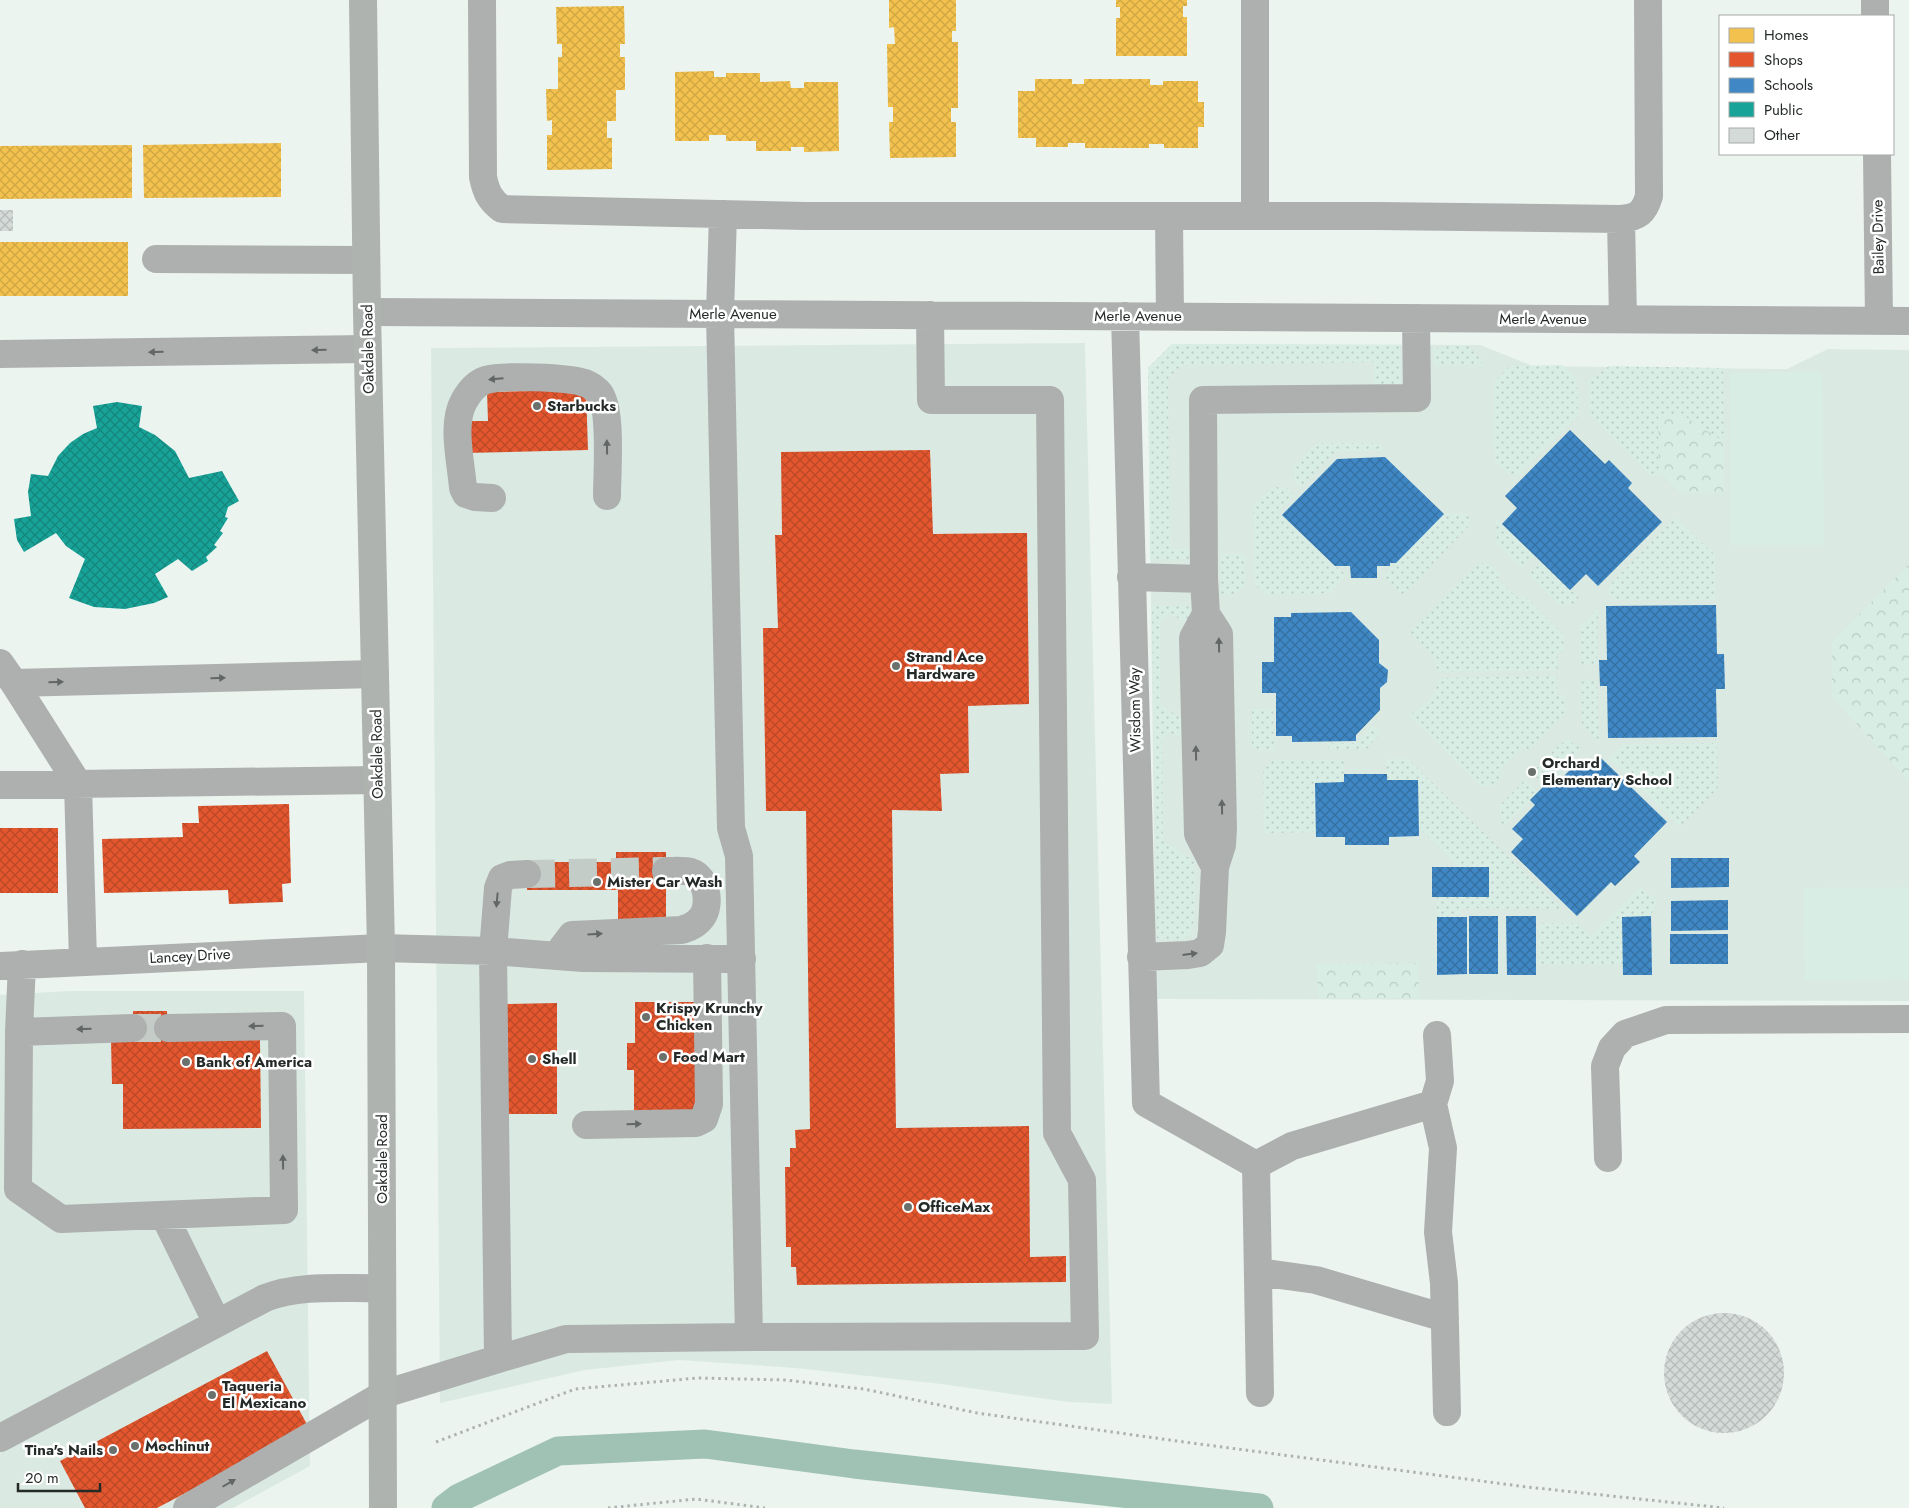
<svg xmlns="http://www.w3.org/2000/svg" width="1909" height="1508" font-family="Jost,sans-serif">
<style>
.built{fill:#daeae3}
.grass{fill:url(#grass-dots)}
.forest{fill:url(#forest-crowns)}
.pitch{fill:#d8ede4}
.homes{fill:url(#homes-cross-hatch)}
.shops{fill:url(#shops-cross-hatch)}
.schools{fill:url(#schools-cross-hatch)}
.public{fill:url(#public-cross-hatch)}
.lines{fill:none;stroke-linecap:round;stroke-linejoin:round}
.canal{stroke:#a0c2b4;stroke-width:29}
.building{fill:url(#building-cross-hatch)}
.minor-tunnel{stroke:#c4ccc8;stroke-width:28;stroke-dasharray:28 14;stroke-linecap:butt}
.path{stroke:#afb3b0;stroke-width:3;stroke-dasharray:2.5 4;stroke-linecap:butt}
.minor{stroke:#adb0af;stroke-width:28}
.major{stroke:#afb3b0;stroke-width:28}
.oneway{fill:#626664}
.poi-dot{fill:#6a716d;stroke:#fff;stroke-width:2}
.labels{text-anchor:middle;stroke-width:5;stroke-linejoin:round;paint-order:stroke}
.street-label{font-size:15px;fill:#242a27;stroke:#fff}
.poi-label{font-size:15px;font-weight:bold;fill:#242a27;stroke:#fff;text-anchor:start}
</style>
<defs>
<pattern id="grass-dots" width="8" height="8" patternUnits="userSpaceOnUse" patternTransform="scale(1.25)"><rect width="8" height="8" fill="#d8ede4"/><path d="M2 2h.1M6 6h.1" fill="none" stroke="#b9cbc4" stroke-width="1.8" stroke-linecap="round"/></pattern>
<pattern id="forest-crowns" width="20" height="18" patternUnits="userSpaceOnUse" patternTransform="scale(1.25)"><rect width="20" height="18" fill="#d8ede4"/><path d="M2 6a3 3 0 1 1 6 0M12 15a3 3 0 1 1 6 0" fill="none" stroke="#b9cbc4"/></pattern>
<pattern id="homes-cross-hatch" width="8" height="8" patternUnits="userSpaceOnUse" patternTransform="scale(1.25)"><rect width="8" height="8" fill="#f2c14e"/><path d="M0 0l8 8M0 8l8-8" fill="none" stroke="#cfa644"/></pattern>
<pattern id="shops-cross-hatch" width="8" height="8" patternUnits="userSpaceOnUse" patternTransform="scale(1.25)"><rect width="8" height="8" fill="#e4572e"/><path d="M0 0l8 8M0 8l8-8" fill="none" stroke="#b94827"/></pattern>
<pattern id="schools-cross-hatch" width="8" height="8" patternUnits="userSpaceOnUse" patternTransform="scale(1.25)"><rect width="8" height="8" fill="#3f88c5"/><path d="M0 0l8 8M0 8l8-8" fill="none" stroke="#356fa0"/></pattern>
<pattern id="public-cross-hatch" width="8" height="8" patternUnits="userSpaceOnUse" patternTransform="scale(1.25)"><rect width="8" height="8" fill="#17a398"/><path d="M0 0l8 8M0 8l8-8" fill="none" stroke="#15857c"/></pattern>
<pattern id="building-cross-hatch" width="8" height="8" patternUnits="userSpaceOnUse" patternTransform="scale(1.25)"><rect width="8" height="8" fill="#d4dad7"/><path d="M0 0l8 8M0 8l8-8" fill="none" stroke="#b6bbb9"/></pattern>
</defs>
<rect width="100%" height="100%" fill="#ecf4f0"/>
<path class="built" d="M1085 343 1112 1404 1068 1402 941 1384 795 1368 679 1360 585 1370 440 1403 431 348Z
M1172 344 1480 345 1533 366 1787 369 1828 349 1909 350V1001L1156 999 1148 368Z
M68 991H304L310 1466 233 1508H0V995Z"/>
<path class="grass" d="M1172 344 1400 345 1401 386H1374V362L1182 365 1168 378 1170 549 1191 550V559H1150L1148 368Z
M1447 345H1467L1482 359V365H1434V348H1444Z
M1562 365 1577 380 1578 416 1518 475H1511L1495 462 1494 382 1510 366Z
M1609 366 1723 368 1724 442 1684 416H1658L1659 471 1653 477 1590 414 1589 381Z
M1317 443H1382V450L1336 451 1300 488 1294 481 1293 468Z
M1274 487 1287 488 1294 495 1277 512 1346 575 1330 593 1266 594 1255 585 1253 506Z
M1444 514H1469V526L1403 595 1383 576Z
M1675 517 1715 555V600H1614L1608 593 1610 585Z
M1496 518 1534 555 1521 568 1497 544Z
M1221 554H1245V586L1235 594 1221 595Z
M1541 562 1579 598 1573 604 1563 606 1558 603 1529 574Z
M1479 563H1487L1501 574 1497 579 1520 600 1525 596 1564 635 1563 652H1557L1558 670 1438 672 1433 655 1410 633Z
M1152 606H1191V616L1186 622 1168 613 1160 623V705L1181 718V738L1167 732 1162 742 1163 841 1194 861C1194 876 1199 928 1187 937 1180 942 1165 938 1157 938Z
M1598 608 1597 665 1581 664V626Z
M1557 676V695H1565V713L1527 751 1522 747 1498 772 1501 776 1491 786H1480L1409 715C1424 708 1437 695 1438 678Z
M1597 681V682L1599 743 1582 724V681Z
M1252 709H1273L1274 750H1258L1252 745Z
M1373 726 1381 732 1367 749H1328V743H1357Z
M1568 740 1580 748 1544 785 1532 773 1560 744Z
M1717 743 1718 788 1680 827 1610 758 1623 744Z
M1386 759H1408L1562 909 1461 908 1460 917H1437V897H1489V867H1459L1419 828 1418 780H1387Z
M1273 760H1344V782L1315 783 1316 832 1264 833 1263 771Z
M1525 780 1538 793 1502 828 1500 805Z
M1640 887 1657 900 1651 916 1622 917 1623 964H1538L1539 923H1576L1590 937Z"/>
<path class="forest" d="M1658 416H1684L1724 442 1723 493H1681L1659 471Z
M1909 564V781L1832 697V642Z
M1418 963 1419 998H1318L1317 964Z"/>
<path class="pitch" d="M1822 372 1824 545H1731L1730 373Z
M1909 887V979L1805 980 1804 888Z"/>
<path class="homes" d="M889 0H956V31H952V42H958V108H951V122H956V157L890 158 889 122H893V107H888L887 44H895L894 27 889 28Z
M1116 0H1187V6H1183V17H1187V56H1116V18H1120V7H1116Z
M624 6 625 44H620V57H625V90H616V121H607V138H612V169L547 170V135H552V120L547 121 546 89H558V57H562V44H557L556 7Z
M714 71V77H726V73H760V82L790 81 791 88H804V82H838L839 151 804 152V147H791V151H756V141H726V135H709V141H675V72Z
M1035 79H1072V84H1084V79H1150V85H1163V81H1198V102H1204V127H1198V148H1164V144H1149V148H1085V143H1068V147H1036V138H1018V91H1035Z
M281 143V197L144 198 143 145Z
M132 145V198L0 199V146Z
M0 242H128V296H0Z"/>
<path class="shops" d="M586 390 588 450 464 453 463 421H488L487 392Z
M930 450 933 534 1027 533 1029 704 968 706 969 773 940 774 942 811 892 810 896 1128 1029 1126 1030 1257 1066 1256V1282L797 1285 796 1267H791V1247H786L785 1167H790V1148H796L795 1130 810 1129 806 811H766L763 628H778L775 535H782L781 452Z
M289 804 291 883 282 884 283 902 229 904 228 890 104 893 102 839 183 837 182 823H199L198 806Z
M0 828H58V893H0Z
M616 852H666V922H618V890H527V862H616Z
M635 1002H699L700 1113 634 1114V1070H627V1043H635Z
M557 1003V1114H506L507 1004Z
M133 1011H167L168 1040 260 1039 261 1128 123 1129V1084H112L111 1041H133Z
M267 1351 309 1428 157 1508H85L60 1461Z"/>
<path class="schools" d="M1570 430 1605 464 1609 460 1632 483 1628 488 1662 522 1598 586 1586 574 1570 590 1502 524 1517 508 1505 496Z
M1385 457 1444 514 1396 563H1390V566H1377V578H1351L1350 566H1335L1282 515 1337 459Z
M1716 605 1717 654H1724L1725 689H1716L1717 737 1608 738 1607 686H1600L1599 660H1607L1606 606Z
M1351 612 1379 640V663L1388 670 1387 682 1380 688V710L1356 735V741L1292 742V736H1276V693H1262V662H1274V617H1291V613Z
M1601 758 1667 822 1634 856 1640 862 1615 886 1611 882 1577 916 1511 852 1523 839 1512 829 1535 805 1530 800 1551 779 1556 784 1580 760 1589 770Z
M1344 774H1387V780H1418L1419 836 1389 837V845H1345V837H1316L1315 783 1344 782Z
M1671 858H1729V887L1671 888Z
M1432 867H1489V897H1432Z
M1728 900V930L1671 931V901Z
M1469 916H1498V974H1469Z
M1506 916H1536V975H1507Z
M1651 916 1652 975H1623L1622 917Z
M1437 917H1467V974L1437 975Z
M1670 934H1728V964H1670Z"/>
<path class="public" d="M117 402 142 406 139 427 155 435 175 451 189 478 222 471 239 501 228 507 225 517 228 518 220 531 223 533 214 545 217 547 206 557 208 561 192 571 178 559 155 574 168 597 154 603 125 609 94 607 69 598 85 559 66 546 56 533 24 552 17 540 14 519 31 516 28 492 31 474 48 476 58 456 70 443 83 434 97 428 93 406Z"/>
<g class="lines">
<path class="canal" d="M446 1508 459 1498 558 1451 705 1444 854 1464 1259 1508"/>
</g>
<path class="building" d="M0 210H13V231H0Z
M1664 1373a60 60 0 1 1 120 0a60 60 0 1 1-120 0Z"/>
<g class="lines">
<path class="minor-tunnel" d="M527 874 666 871
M133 1028H168"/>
<path class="path" d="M436 1442 575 1389 698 1378 785 1380 864 1389 977 1413 1184 1442 1527 1487 1724 1508
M608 1508 696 1499 765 1508"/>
<path class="minor" d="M482 0 483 177C486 192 490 200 502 209L805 216H1377L1621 219C1638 217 1644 213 1649 196L1648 0
M1255 0V216
M1875 0V16
M1877 154 1879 321
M1169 216 1170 316
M1621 219 1623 319
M156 259 366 260
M367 312 1909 321
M1125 316 1146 1103 1256 1165 1292 1146 1433 1104 1440 1081 1437 1035
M0 354 367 349
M492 498 475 497 466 494 463 488C461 462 451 424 464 401 469 392 476 383 486 380 503 375 568 377 585 383 589 384 597 390 600 394 612 411 607 473 607 496
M1131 577 1204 579 1203 400 1417 398 1416 318
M1206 614 1193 638 1198 834 1215 867
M0 663 14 683 375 674
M14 683 78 784 83 961
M0 785 377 780
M556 956 572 935 682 930C690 927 696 925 702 917 711 905 707 877 691 872 684 870 674 871 666 871
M1141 957 1188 955 1200 953 1210 945 1212 932 1215 867 1222 845 1223 828 1219 634 1206 614 1204 579
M22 964 19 1032 18 1189 61 1219 284 1210 282 1026 168 1028
M0 966 381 948 493 951 583 958 742 959
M19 1032 133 1028
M1433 1104 1443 1148 1438 1232 1444 1283 1447 1412
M586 1125 696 1123 704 1119 709 1104 707 958
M1608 1158 1605 1066 1612 1048 1625 1034 1666 1020 1909 1019
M1256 1165 1260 1393
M164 1215 217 1323
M1258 1272 1316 1280 1445 1318
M749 1337 1085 1336 1082 1180 1057 1133 1050 400H931L930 315
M498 1359 493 951 498 888 502 878 510 875 527 874
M0 1438 265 1298C301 1284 344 1289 382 1288
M187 1508 384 1394 498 1359 566 1339 749 1337 739 856 731 828 720 314 723 214"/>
<path class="major" d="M363 0 367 312 381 948 383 1508"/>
</g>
<defs><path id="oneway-solid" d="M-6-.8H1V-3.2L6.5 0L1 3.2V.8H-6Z" transform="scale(1.25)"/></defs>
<g class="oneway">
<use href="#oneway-solid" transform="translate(319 350) rotate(179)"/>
<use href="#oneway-solid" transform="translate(156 352) rotate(179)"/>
<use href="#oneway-solid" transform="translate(496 379) rotate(175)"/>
<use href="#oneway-solid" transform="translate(607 447) rotate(-91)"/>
<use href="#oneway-solid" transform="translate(1219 645) rotate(-91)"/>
<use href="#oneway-solid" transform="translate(218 678) rotate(-2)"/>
<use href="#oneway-solid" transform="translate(56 682) rotate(-2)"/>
<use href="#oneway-solid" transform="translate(1196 753) rotate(-91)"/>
<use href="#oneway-solid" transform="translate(1222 807) rotate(-91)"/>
<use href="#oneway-solid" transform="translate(497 900) rotate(95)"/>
<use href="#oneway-solid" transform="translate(595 934) rotate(-3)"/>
<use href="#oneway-solid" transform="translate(1190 954) rotate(-7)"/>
<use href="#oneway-solid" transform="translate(256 1026) rotate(179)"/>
<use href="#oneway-solid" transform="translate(84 1029) rotate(178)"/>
<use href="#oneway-solid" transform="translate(634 1124) rotate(-1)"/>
<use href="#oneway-solid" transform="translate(283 1162) rotate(-91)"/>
<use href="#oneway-solid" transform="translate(229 1483) rotate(-30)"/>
</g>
<g class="poi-dot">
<circle cx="537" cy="406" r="5"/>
<circle cx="896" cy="666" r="5"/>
<circle cx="1532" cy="772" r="5"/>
<circle cx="597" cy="882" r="5"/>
<circle cx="646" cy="1017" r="5"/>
<circle cx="663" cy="1057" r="5"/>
<circle cx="532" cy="1059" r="5"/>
<circle cx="186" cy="1062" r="5"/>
<circle cx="908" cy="1207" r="5"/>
<circle cx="212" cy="1395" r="5"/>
<circle cx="135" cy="1446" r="5"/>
<circle cx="113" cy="1450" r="5"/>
</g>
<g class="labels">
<g class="street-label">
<text transform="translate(1878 237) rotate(-91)" y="5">Bailey Drive</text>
<text x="733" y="319">Merle Avenue</text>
<text x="1138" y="321">Merle Avenue</text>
<text x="1543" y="324">Merle Avenue</text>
<text transform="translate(368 349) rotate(-91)" y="5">Oakdale Road</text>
<text transform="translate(1135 710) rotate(-91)" y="5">Wisdom Way</text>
<text transform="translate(377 754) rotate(-91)" y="5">Oakdale Road</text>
<text transform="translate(190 956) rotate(-3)" y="5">Lancey Drive</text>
<text transform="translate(382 1159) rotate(-90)" y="5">Oakdale Road</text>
</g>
<g class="poi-label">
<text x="547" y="411">Starbucks</text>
<text x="906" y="662">Strand Ace<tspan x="906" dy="17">Hardware</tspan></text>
<text x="1542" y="768">Orchard<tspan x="1542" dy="17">Elementary School</tspan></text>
<text x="607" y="887">Mister Car Wash</text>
<text x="656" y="1013">Krispy Krunchy<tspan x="656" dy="17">Chicken</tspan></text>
<text x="673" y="1062">Food Mart</text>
<text x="542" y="1064">Shell</text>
<text x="196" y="1067">Bank of America</text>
<text x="918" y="1212">OfficeMax</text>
<text x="222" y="1391">Taqueria<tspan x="222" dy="17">El Mexicano</tspan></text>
<text x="145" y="1451">Mochinut</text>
<text x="103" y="1455" text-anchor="end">Tina's Nails</text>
</g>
</g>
<rect x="1719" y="15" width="175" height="140" fill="#ffffff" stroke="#a7aaa9"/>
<rect x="1729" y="28" width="25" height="15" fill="#f2c14e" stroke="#a7aaa9"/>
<text x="1764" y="40" font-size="15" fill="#242a27">Homes</text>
<rect x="1729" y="52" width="25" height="15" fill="#e4572e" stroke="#a7aaa9"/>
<text x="1764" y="65" font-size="15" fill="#242a27">Shops</text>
<rect x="1729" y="78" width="25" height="15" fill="#3f88c5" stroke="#a7aaa9"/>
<text x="1764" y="90" font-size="15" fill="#242a27">Schools</text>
<rect x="1729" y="102" width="25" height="15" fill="#17a398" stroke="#a7aaa9"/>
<text x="1764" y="115" font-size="15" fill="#242a27">Public</text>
<rect x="1729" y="128" width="25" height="15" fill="#d4dad7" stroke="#a7aaa9"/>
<text x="1764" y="140" font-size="15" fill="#242a27">Other</text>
<path d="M18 1483v8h82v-8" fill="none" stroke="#242a27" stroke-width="2.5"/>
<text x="25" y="1483" font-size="15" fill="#242a27" stroke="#ffffff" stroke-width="4" paint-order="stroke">20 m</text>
</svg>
